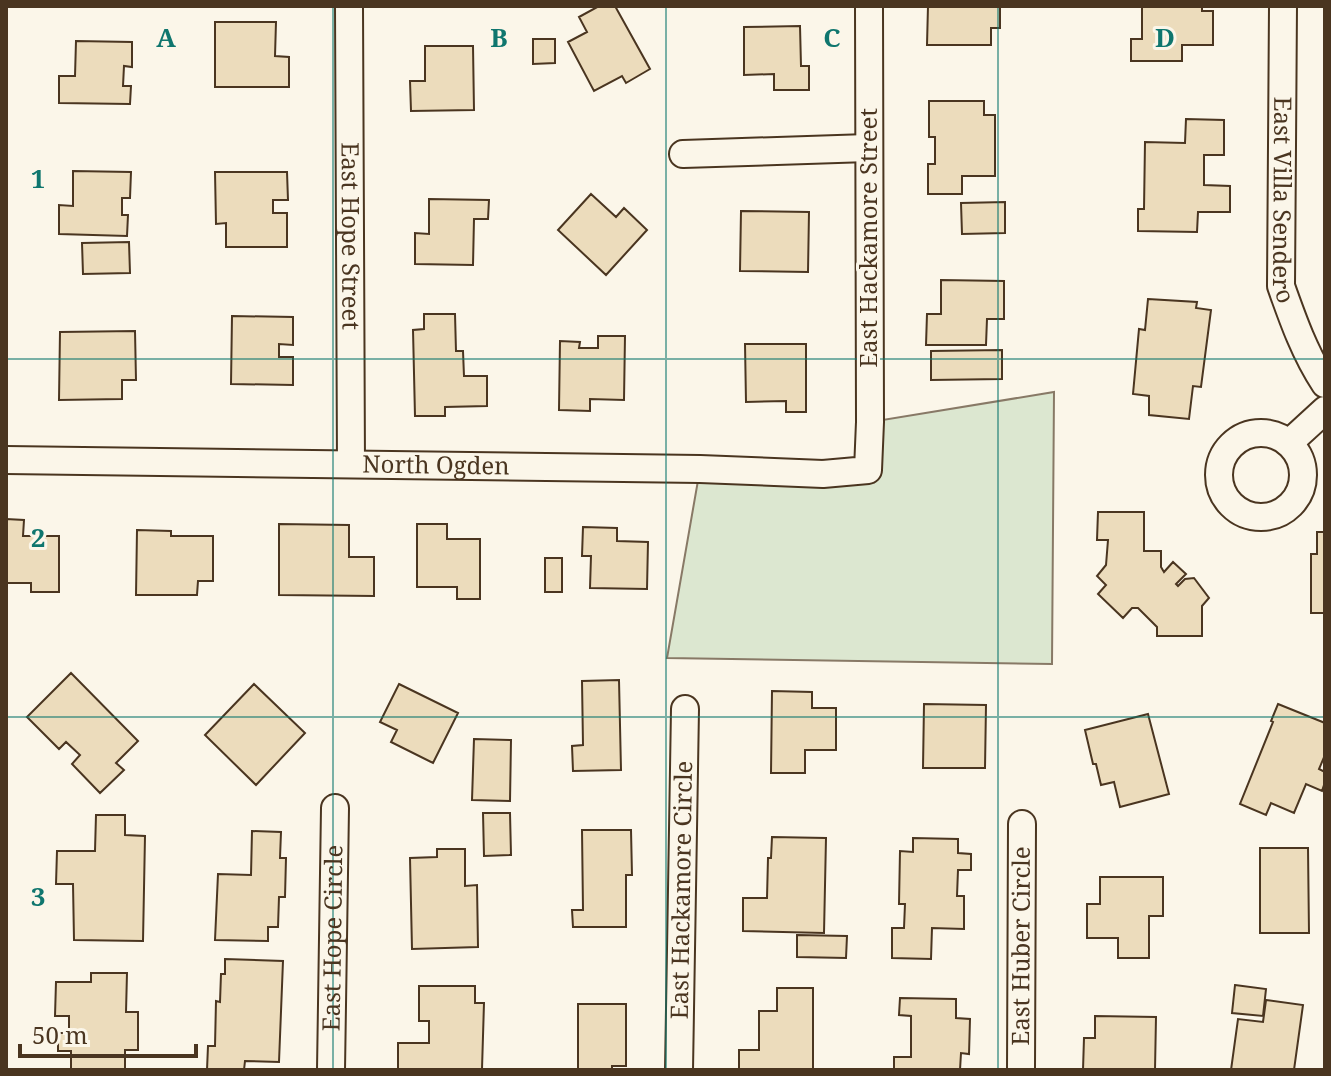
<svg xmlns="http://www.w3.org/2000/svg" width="1331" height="1076" font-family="'Noto Serif',serif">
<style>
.green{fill:#dce7d0;stroke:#887966;stroke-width:2}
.building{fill:#ecdcbc;stroke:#4a3520;stroke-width:2}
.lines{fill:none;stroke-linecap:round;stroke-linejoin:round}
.minor-casing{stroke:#4a3520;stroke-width:30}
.minor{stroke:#fbf6e9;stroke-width:26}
.grid{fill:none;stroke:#0f766e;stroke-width:2;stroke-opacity:0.55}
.labels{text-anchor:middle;stroke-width:6;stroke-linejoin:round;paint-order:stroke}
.street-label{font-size:24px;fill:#4a3520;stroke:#fbf6e9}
.grid-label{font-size:26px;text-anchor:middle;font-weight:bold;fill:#0f766e;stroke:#fbf6e9;stroke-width:6;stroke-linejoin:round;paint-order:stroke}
</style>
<rect width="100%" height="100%" fill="#fbf6e9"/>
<path class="green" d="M1054 392 1052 664 667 658 700 469 867 470 870 422Z"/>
<path class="building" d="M599 6H615L650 69 626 83 622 76 594 91 568 42 587 32 579 17Z
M928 6 1000 7V28H991V45H927Z
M1142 6H1202V11H1213V45H1182V61H1131V39H1142Z
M215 22H276L275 56 289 57V87H215Z
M800 26 801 66H809V90H774V74L744 75V27Z
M533 39H555V63L533 64Z
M76 41 132 42V67L124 66 123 86H131L130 104 59 103V76H75Z
M425 46H473L474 110 411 111 410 81H425Z
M929 101H984V115H995V176H962V194H928V164H935V137H929Z
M1186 119 1224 120V155H1204V185L1230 186V212H1198L1197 232 1138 231V209H1144L1145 142 1185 143Z
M73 171 131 172 130 198H122V215H128L127 236 59 234V205L73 206Z
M215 172H287L288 200H273V213H287V247H226V223L216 224Z
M591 194 616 217 624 208 647 230 606 275 558 230Z
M429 199 489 200 488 219H474L473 265 415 264V233L429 234Z
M1005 202V233L962 234 961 203Z
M741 211 809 212 808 272 740 271Z
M129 242 130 273 83 274 82 243Z
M941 280 1004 281V319H987L986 345H926L927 314H941Z
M1148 299 1197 302 1196 308 1211 310 1201 387 1193 386 1189 419 1149 415V396L1133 394 1139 329 1145 330Z
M424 314H455L456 351H463L464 376H487V406L445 407V416H415L413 330 424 329Z
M232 316 293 317V345L279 344V357H293V385L231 384Z
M135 331 136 380H122V399L59 400 60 332Z
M598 336H625L624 400 590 399V411L559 410 560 341 580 342 579 348H598Z
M745 344H806V412H786V401L746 402Z
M1002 350V379L931 380V351Z
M1098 512H1144V551H1161V567L1164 572 1173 562 1186 574 1176 584 1178 586 1185 579 1194 578 1209 598 1202 606V636H1157V627L1138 608H1132L1123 618 1098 594 1106 585 1097 576 1106 565 1108 540H1097Z
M6 519 24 520 23 536H59V592H31V583H6Z
M279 524 349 525V557H374V596L279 595Z
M417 524H447V539H480V599H457V587H417Z
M583 527 617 528V541L648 542 647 589 590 588 591 556H582Z
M137 530 171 531V536H213V581H198L197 595H136Z
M1317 532H1325V613H1311V554H1317Z
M545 558H562V592H545Z
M71 673 138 741 116 763 124 770 100 793 72 764 80 755 66 742 59 749 27 717Z
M619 680 621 770 573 771 572 746 583 745 582 681Z
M254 684 305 733 256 785 205 735Z
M399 684 458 713 433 763 391 742 397 730 380 722Z
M772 691 812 692V708H836V750H805V773H771Z
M924 704 986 705 985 768H923Z
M1278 704 1325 723V755L1319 769 1325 772V782L1322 791 1306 784 1294 813 1271 803 1266 815 1240 804 1273 722 1271 721Z
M1148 714 1169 794 1120 807 1114 782 1101 785 1096 764H1093L1085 730Z
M474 739 511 740 510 801 472 800Z
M483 813H510L511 855 484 856Z
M96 815H125V835L145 836 143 941 74 940 73 884H56L57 851H95Z
M582 830H631L632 875H626V927H573L572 910H583Z
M252 831 281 832 280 858H286L285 897H279L278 927H268V941L215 940 218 874 251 875Z
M772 837 826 838 824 933 743 931V898H767L768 858H771Z
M913 838 958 839V853L971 854V870H958L957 896H964V929L932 928 931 959 892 958V928H904L905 904H899L900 851 913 852Z
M1260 848H1308L1309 933H1260Z
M437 849H465V886L477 885 478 947 412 949 410 858 437 857Z
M1100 877H1163V916H1149V958H1118V938H1087V904H1100Z
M797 935 847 936 846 958 797 957Z
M225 959 283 961 279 1062 245 1061 244 1070H207L208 1046H215L216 1001 220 1002 221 974H225Z
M91 973H127L126 1012H138V1050H125V1070H71V1051H58V1033H69V1016H55L56 982H91Z
M1235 985 1266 989 1263 1016 1232 1013Z
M419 986H475V1003H484L482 1069 398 1070V1043H429V1021H419Z
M777 988H813V1070H739V1050H759V1011H777Z
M900 998 956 999V1018L970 1019 969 1054 961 1053 960 1070H894V1057H911V1016L899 1015Z
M1266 1000 1303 1005 1294 1070H1231L1238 1019 1263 1022Z
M578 1004H626V1066H612V1070H578Z
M1095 1016 1156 1017 1155 1070H1083L1084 1038H1095Z"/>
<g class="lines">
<defs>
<g id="minor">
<path id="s1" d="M349 6 351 464"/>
<path id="s2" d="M1283 6 1281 286C1293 320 1305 354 1325 384"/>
<path d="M683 154 868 148"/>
<circle cx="1261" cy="475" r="42"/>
<path d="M1289 443 1325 410"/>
<path id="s3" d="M6 460 700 469 823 474 868 470 870 422 869 6"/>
<path id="s4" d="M331 1070 335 808"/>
<path id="s5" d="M679 1070 685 709"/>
<path id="s6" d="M1021 1070 1022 824"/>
</g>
</defs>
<use href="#minor" class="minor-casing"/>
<use href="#minor" class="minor"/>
</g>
<path class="grid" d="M333 6V1070M666 6V1070M998 6V1070M6 359H1325M6 717H1325"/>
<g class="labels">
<g class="street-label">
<text dy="8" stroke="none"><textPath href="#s2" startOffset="194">East Villa Sendero</textPath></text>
<text dy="8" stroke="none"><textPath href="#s1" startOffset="230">East Hope Street</textPath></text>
<text transform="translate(869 238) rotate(-90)" y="8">East Hackamore Street</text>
<text dy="8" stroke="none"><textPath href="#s3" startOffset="430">North Ogden</textPath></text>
<text dy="8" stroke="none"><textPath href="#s5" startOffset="180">East Hackamore Circle</textPath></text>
<text dy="8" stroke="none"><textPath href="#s4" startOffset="132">East Hope Circle</textPath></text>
<text dy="8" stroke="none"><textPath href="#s6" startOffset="124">East Huber Circle</textPath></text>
</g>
</g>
<g class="grid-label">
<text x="166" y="47">A</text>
<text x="499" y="47">B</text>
<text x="832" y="47">C</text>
<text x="1165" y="47">D</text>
<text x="38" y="188">1</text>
<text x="38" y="547">2</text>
<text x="38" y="906">3</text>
</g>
<rect width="1331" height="1076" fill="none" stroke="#4a3520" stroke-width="16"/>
<path d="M20 1044v12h176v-12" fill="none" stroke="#4a3520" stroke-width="4"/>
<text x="32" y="1044" font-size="24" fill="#4a3520" stroke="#fbf6e9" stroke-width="6" paint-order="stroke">50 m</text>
</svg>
